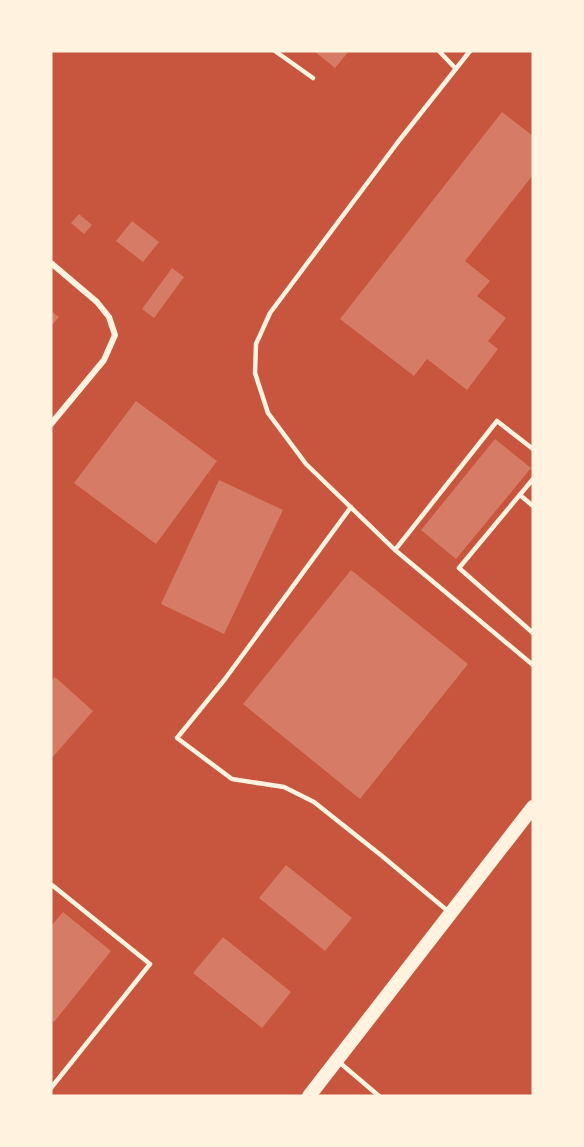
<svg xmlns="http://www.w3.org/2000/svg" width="584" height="1147" font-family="'Open Sans',sans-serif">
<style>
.building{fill:#d67c66}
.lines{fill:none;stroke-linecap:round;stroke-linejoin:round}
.service{stroke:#fff3e0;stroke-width:4.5}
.minor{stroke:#fff3e0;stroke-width:6}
.primary{stroke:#fff3e0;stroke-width:14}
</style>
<rect width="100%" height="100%" fill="#c8553d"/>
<path class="building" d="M314 51H349L335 68Z
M502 112 533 136V175L465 261 490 281 477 296 506 318 488 341 498 349 467 390 427 359 414 376 340 319Z
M79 214 92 225 84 234 71 223Z
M132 221 159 242 143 262 116 241Z
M172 268 184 277 154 318 142 309Z
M51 311 59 317 51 326Z
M136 401 217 461 156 544 74 483Z
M495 439 531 468 456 559 421 530Z
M219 480 283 510 224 634 161 604Z
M351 570 468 664 360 799 243 704Z
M55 677 93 711 51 759V681Z
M286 865 352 918 325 951 259 898Z
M63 912 111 951 54 1022 51 1020V926Z
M223 937 291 992 262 1028 193 973Z"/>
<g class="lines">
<path class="service" d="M275 51 313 78
M439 51 456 69
M470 51 398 142 270 313 256 344 255 373 268 413 306 464 395 550 533 665
M533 479 459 568 533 633
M520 495 533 506
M351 507 225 679 177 738 232 779 284 787 314 802 382 856 449 912
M395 550 497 421 533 449
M51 886 52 885 150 964 51 1088
M339 1062 379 1096"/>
<path class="minor" d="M51 263 97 302 109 317 115 335 104 360 51 424"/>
<path class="primary" d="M309 1096 533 807"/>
</g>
<rect width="584" height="1147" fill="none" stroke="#fff3e0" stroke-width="105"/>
</svg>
